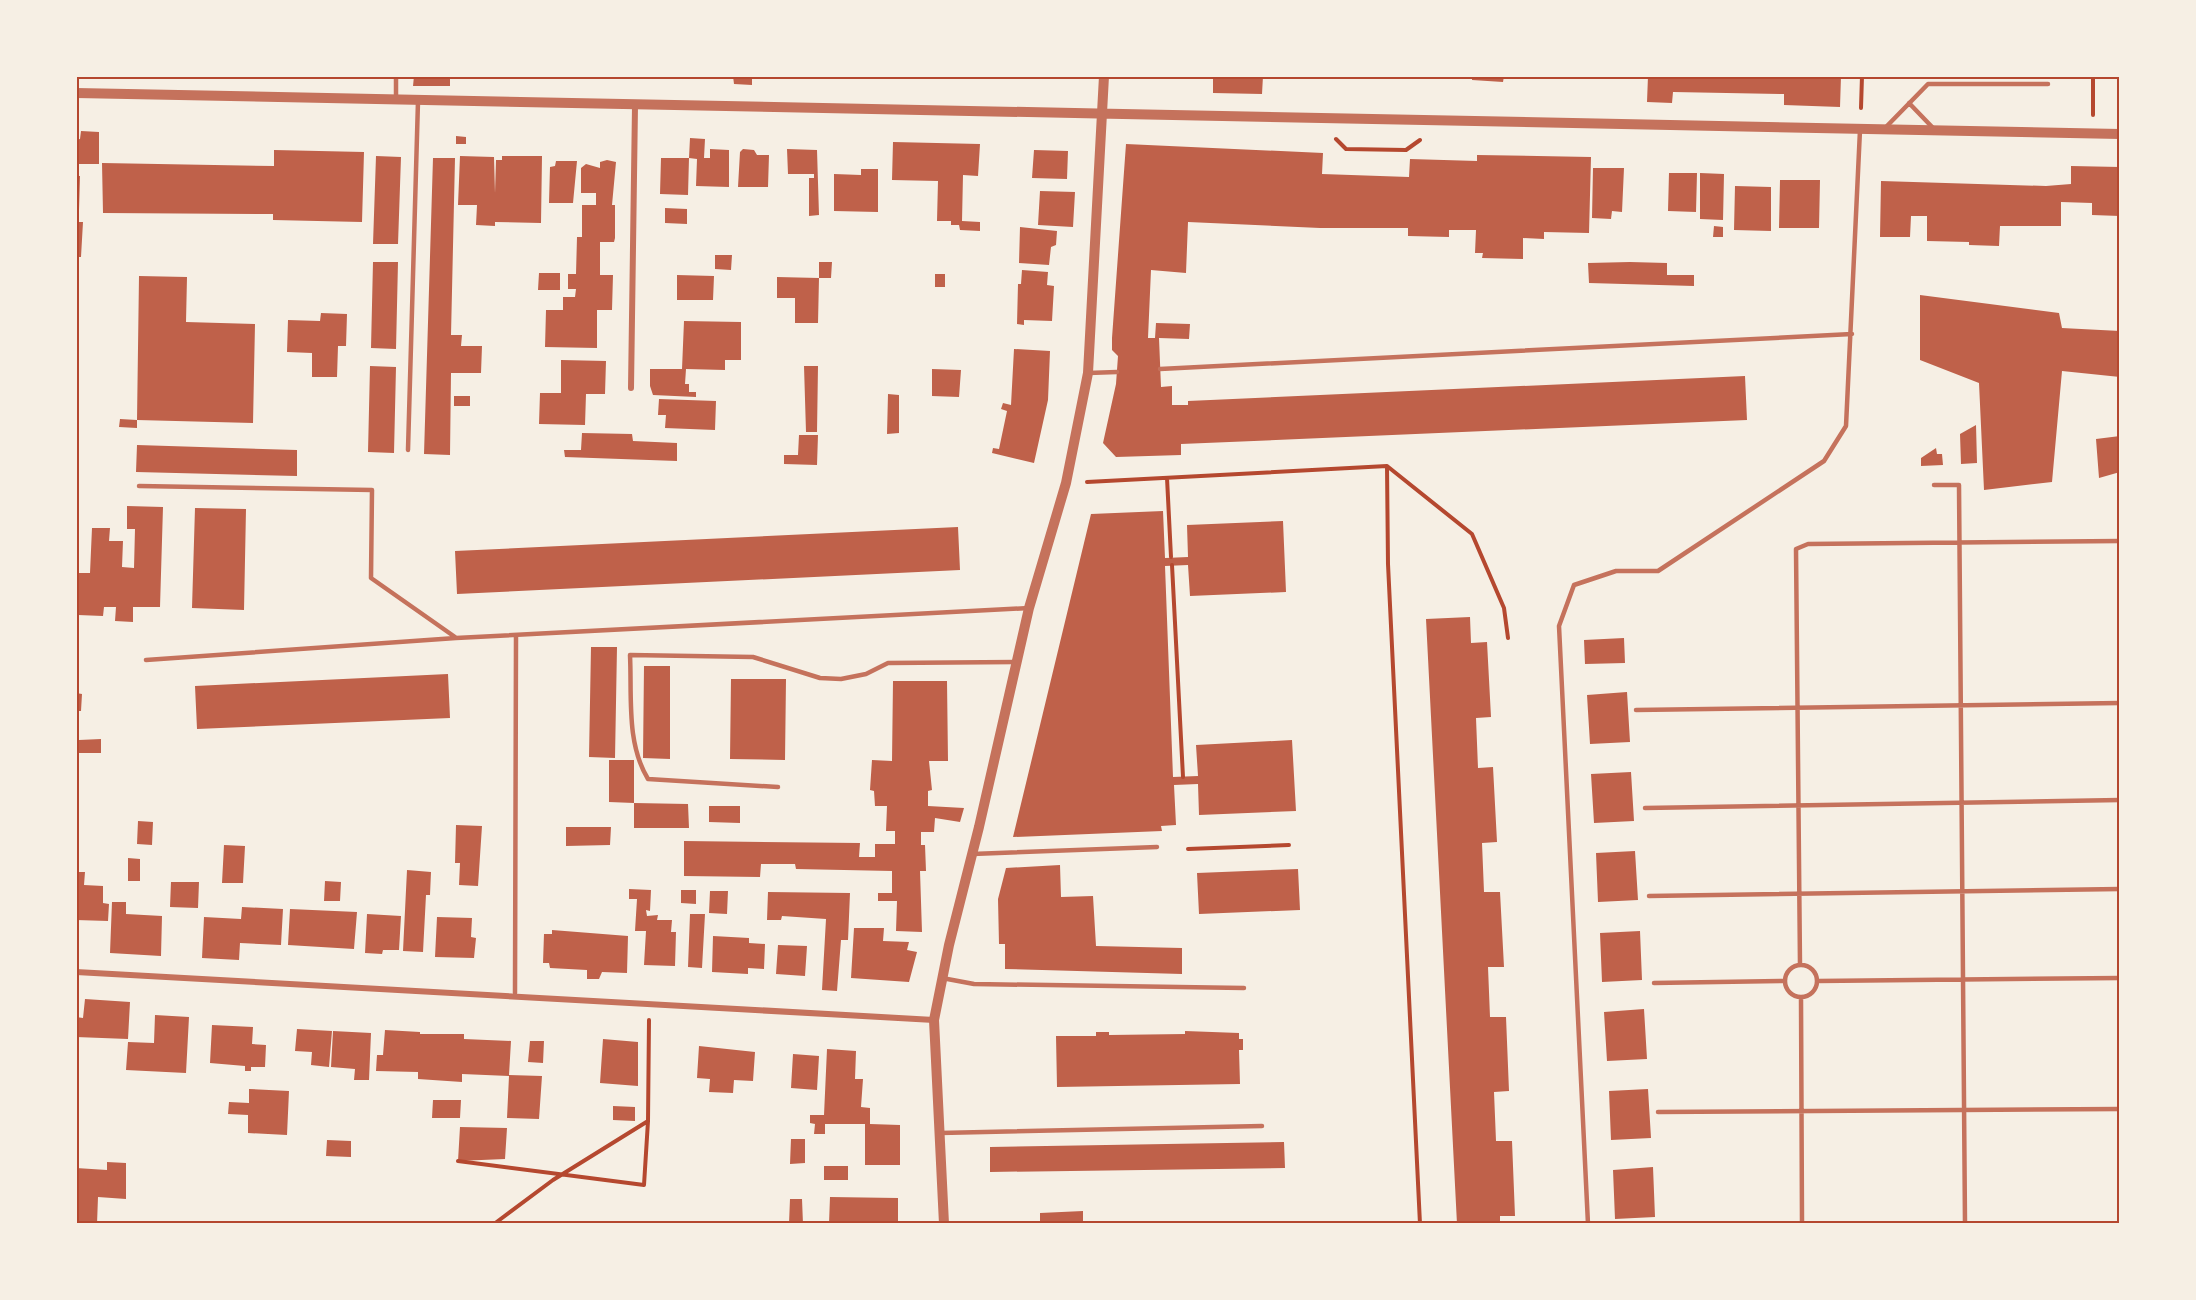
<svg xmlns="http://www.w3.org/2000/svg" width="2196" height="1300" font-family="'DM Sans',sans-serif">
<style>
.building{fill:#bf614a}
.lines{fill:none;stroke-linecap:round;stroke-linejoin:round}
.path{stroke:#b5482f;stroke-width:4}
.service{stroke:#c5725c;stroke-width:4.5}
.minor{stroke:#c5725c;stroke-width:6}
.tertiary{stroke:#c5725c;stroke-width:10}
.neatline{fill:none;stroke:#b5482f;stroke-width:2}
</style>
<rect width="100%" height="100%" fill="#f6efe4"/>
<path class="building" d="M414 76H450V86H413Z
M733 76H752V85L734 84Z
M1213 76H1263L1262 94 1213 93Z
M1472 76H1504L1503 82 1472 80Z
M1648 76H1841L1840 107 1784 105V94L1673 92 1672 103 1647 102Z
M81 131 99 132V164H76V140L80 139Z
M456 136 466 137V144H456Z
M690 138 705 139 704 158H710V149L729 150V187L696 186 697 159 689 158Z
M893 142 980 144 978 176 963 175 962 221 980 222V231L960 230 959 225H951V221H937L938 181 892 180Z
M1126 144 1323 153 1322 174 1409 177 1410 159 1477 161V155L1591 157 1589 233 1544 232V239L1523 238V259L1482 258 1483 253H1475L1476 230H1449V237L1408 236V228H1320L1188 222 1186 273 1151 270 1148 338H1155L1156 323 1190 324 1189 339 1159 338 1161 387 1172 386V405H1188V401L1745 376 1747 420 1181 444V455L1116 457 1103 443 1116 384 1118 356 1112 350V338Z
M743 149 754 150 757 155H769L768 187H738L740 152Z
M787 149 817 150 819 215 809 216V178H814V174H788Z
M274 150 364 152 362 222 273 220V214L103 213 102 163 274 166Z
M1034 150 1068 151 1067 179 1032 178Z
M376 156 401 157 398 244H373Z
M460 156 494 157 495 193 496 160H502V156H542L541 223 495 222V226L476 225 477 205H458Z
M433 158H455L451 335H462L461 346H482L481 373H451L450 455 424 454Z
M661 158H689L688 195 660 194Z
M607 160 616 162 612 205H615V238L614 242H600V275H613L612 310H597V348L545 347 546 310H563V297H575L576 289H568V274H576L577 237H582V205H596V193H581V168L586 164 600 168V162Z
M556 161H577L573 203H549L550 167 555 166Z
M2071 166 2120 167V216L2092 215V203L2061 202V226H2000L1999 246 1969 245V242L1927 241V216H1911L1910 237H1880L1881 181 2046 186 2071 184Z
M1593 168H1624L1622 212 1612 211 1611 219 1592 218Z
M861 169H878V212L834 211V174L861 175Z
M1669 173H1697L1696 212 1668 211Z
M1700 173 1724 174 1723 220 1700 219Z
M76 176H80L79 210H76Z
M1780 180H1820L1819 228H1779Z
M1735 186 1771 187V231L1734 230Z
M1040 191 1075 192 1073 227 1038 225Z
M665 208 687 209V224L665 223Z
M76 222H83L81 257H76Z
M1714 226 1723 227V237H1713Z
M1020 227 1057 231 1056 245 1051 247 1049 265 1019 263Z
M715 255H732L731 270 715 269Z
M373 262H398L396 349 371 348Z
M819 262H832L831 278H819L818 323H795V298H777V277L819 278Z
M1630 262 1667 263V275H1694V286L1589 283 1588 263Z
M1022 270 1048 272 1047 285 1054 286 1052 321 1024 320V325L1017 324 1018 284H1021Z
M539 273H560V290H538Z
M935 274H945V287H935Z
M677 275 714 276 713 300H677Z
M139 276 187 277 186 322 255 324 253 423 137 420V428L119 427 120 419 137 420Z
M1920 295 2059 313 2062 328 2120 331V377L2062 371 2052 482 1984 490 1979 383 1920 360Z
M321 313 347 314 346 346H338L337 377H312V353L287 352 288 320 320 321Z
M684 321 741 322V360H725V370L686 369 685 384H689V392H696V397L653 395 650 386V369H682Z
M1014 349 1050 351 1048 400 1034 463 992 453 993 448 999 449 1007 411 1001 409 1003 403 1011 405Z
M561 360 606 361 605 394H586L585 425 539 424 540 393H561Z
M370 366 396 367 394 453 368 452Z
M804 366H818L817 432H806Z
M932 369 961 370 959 397 932 396Z
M888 394 899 395V433L887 434Z
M454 396H470V406H454Z
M659 399 716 401 715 430 665 428 666 415H658Z
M1976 425 1977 463 1961 464 1960 434Z
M582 433 632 434 633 441 677 443V461L565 457 564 450H581Z
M799 435H818L817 465 784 464V455H798Z
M2120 436V472L2099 478 2096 439Z
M137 445 297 450V476L136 472Z
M1936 448 1937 454H1942L1943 465 1921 466V458Z
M127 506 163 507 160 607H133V622L115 621 116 607H104L103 616 78 615 76 573H90L92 528H110L109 541H123L122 567 134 568 135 529H127Z
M195 508 246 509 244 610 192 608Z
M1163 511 1165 558 1188 557 1187 525 1283 521 1286 592 1190 596 1188 565 1165 566 1173 777 1198 776 1196 745 1292 740 1296 811 1199 815 1198 784 1174 785 1176 825 1161 826 1162 831 1013 837 1091 514Z
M958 527 960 570 457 594 455 551Z
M1470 617 1471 643 1487 642 1491 717 1476 718 1478 768 1493 767 1497 842 1482 843 1484 892H1500L1504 967H1488L1490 1017H1506L1509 1091 1494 1092 1496 1141H1512L1515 1216H1500V1224H1457L1426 619Z
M1624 638 1625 663 1585 664 1584 640Z
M591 647H617L615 758 589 757Z
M644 666H670V759L643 758Z
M448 674 450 718 197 729 195 686Z
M731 679H786L785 760 730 759Z
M893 681H947L948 761H929L932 790 928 791V806L964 808 960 822 935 818 934 832H921V845H925L926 871H920L922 932 896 931 897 901H878V893H892V871L796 869 795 864H761L760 877 684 876V841L860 843 859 857H875V844H895V831H886L887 806H875L874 791 870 790 872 760 892 761Z
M1627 692 1630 742 1590 744 1587 695Z
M76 693 82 694 81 711H76Z
M101 739V753H79V740Z
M609 760H634V803L688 804 689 828H634V803L609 802Z
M1631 772 1634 821 1594 823 1591 774Z
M709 806H740V823L709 822Z
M138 821 153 822 152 845 137 844Z
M456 825 482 826 478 886 459 885 460 863H455Z
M566 827H611L610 845 566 846Z
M224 845 245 846 243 883H222Z
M1635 851 1638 900 1598 902 1596 853Z
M128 858 140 859V881H128Z
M1060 865 1061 897 1093 896 1096 946 1182 948V974L1005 969V944H999L998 899 1006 868Z
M1298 869 1300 910 1199 914 1197 873Z
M407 870 431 872 430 895H426L423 952 403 951Z
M76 872H85L84 885 103 886V903L109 904 108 921 76 920Z
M325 881 341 882 340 901H324Z
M171 882H199L198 908 170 907Z
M629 889 651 890 650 911 646 910 647 916 658 915 657 920H672L671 932H676L675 966 644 965 646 931H635L637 899H629Z
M681 890H696V904L681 903Z
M710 891H728L727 914 709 913Z
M768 892 850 893 848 940H841L837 991 822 990 826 919 782 916 781 920H767Z
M112 902H126V914L162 916 161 956 110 953Z
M242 907 283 909 281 945 240 943 239 960 202 958 204 917 241 919Z
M290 909 357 912 354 949 288 945Z
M367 914 401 916 399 950H383L382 954 365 953Z
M690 914H705L702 968 688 967Z
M437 917 472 918 471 937 476 938 474 958 435 957Z
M854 928H884L883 941 909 942 907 950 917 952 909 982 851 978Z
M552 930 628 936 627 973 602 972 599 979H587V970L550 968 549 963H543L544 934H552Z
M1640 931 1642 980 1602 982 1600 933Z
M713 936 749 938V943L765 944 764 969 748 968V974L712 972Z
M778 945 807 946 805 976 776 974Z
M85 999 130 1002 128 1039 76 1037V1017L83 1018Z
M1644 1009 1647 1059 1607 1061 1604 1012Z
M155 1015 189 1017 186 1073 126 1070 128 1042 154 1043Z
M212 1025 253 1027 252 1044 266 1045 265 1067H251V1071H245V1066L210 1063Z
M297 1029 332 1031 329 1067 311 1065 312 1052 295 1051Z
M385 1030 420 1032V1034H464V1039L511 1041 509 1075 542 1076 539 1119 507 1118 509 1076 462 1074V1082L418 1079V1072L376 1071 377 1055H383Z
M333 1031 371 1033 369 1080H354L355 1069 331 1067Z
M1185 1031 1239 1033V1039H1243V1050H1239L1240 1084 1057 1087 1056 1036H1096V1032H1109V1035L1185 1034Z
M603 1039 638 1042V1086L600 1083Z
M530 1041H544L543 1063 528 1062Z
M699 1046 755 1052 753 1081 734 1080 733 1093 709 1092 710 1079 697 1078Z
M827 1049 856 1051 855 1079H863L861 1107 870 1108V1124L900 1125V1165H865V1124H825V1134H814L815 1124 810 1123V1115H824Z
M793 1054 819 1056 817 1090 791 1088Z
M249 1089 289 1091 287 1135 248 1133V1115L228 1114 229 1102 249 1103Z
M1648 1089 1651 1138 1611 1140 1609 1091Z
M433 1100H461L460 1118H432Z
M613 1106 635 1107V1121L613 1120Z
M460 1127 507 1128 505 1159 458 1161Z
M791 1139H805V1163L790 1164Z
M327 1140 351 1141V1157L326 1156Z
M1284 1142 1285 1168 990 1172V1147Z
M107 1162 126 1163V1199L98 1197 97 1224H76V1168L107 1170Z
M824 1166H848V1180H824Z
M1653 1167 1655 1217 1615 1219 1613 1170Z
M830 1197 898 1198V1224H829Z
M790 1199H802L803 1224H789Z
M1083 1211V1224H1040V1213Z"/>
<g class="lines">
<path class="path" d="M1861 108 1862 76
M2093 115V76
M1336 139 1346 149 1406 150 1420 140
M1387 466 1388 564 1420 1224
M1167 478 1171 557
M1087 482 1387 466 1472 534 1504 608 1508 638
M1172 565 1183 777
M1188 849 1289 845
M458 1161 644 1185 648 1121 649 1020
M494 1224 553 1180 648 1121"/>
<path class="service" d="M396 101V76
M1909 103 1934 129
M1886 127 1928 84H2048
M1160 369 1852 334
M1088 373 1117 372
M408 450 418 101
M1934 485H1959L1965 1224
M139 486 372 490 371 578 455 637
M146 660 456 638 1029 608
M1636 710 2120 703
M778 787 648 779C626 743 632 696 630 655L753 657 820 678 841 679 866 674 888 663 1016 662
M1645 808 2120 800
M972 854 1157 847
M1649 896 2120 889
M1785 981a16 16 0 1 1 32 0a16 16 0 1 1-32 0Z
M1800 965 1796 549 1808 544 2120 541
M942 978 974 984 1244 988
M1818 981 2120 978
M1654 983 1785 981
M515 993 516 636
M1801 998 1802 1224
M1658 1112 2120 1109
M940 1133 1262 1126
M1588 1224 1559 626 1574 585 1616 571H1658L1824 461 1846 426 1860 130"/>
<path class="minor" d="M631 388 635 106
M76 972C363 986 649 1002 934 1020"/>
<path class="tertiary" d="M76 93C757 110 1439 117 2120 134
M944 1224 934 1020 949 945 979 827 1029 608 1066 483 1088 373 1104 76"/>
</g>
<rect width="2196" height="1300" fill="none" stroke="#f6efe4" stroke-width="156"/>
<rect x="78" y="78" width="2040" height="1144" class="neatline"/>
</svg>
